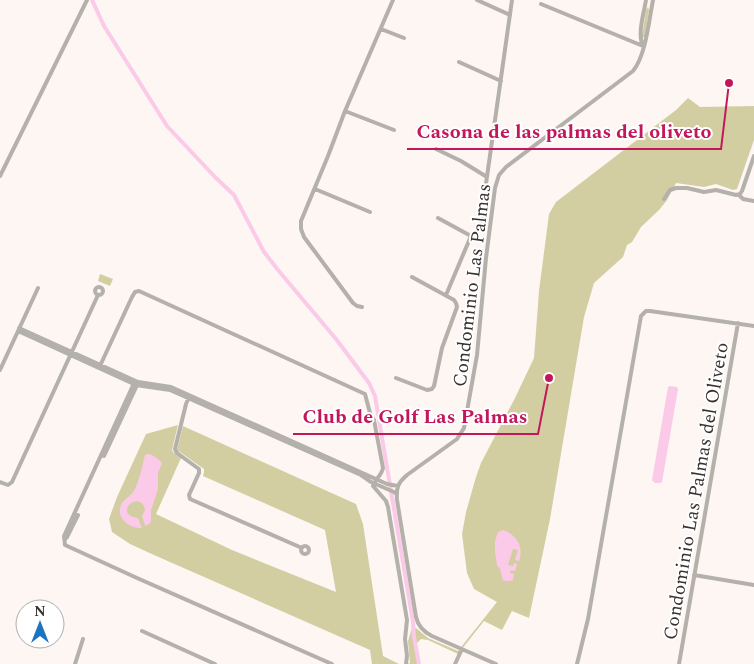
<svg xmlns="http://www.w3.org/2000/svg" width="754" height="664" font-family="Spectral,serif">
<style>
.green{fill:#d2cea2}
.water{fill:#fbcae8}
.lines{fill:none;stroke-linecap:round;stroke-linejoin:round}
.canal{stroke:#fbcae8;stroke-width:4}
.minor{stroke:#b4b0aa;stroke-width:4}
.labels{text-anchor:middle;stroke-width:4;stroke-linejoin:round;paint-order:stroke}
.street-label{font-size:19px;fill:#38322f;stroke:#fff}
.leader{fill:none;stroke:#c2185b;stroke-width:2}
.callout-dot{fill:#c2185b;stroke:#fff;stroke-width:2}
.callout-label{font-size:20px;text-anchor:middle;font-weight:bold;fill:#c2185b;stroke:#fff;stroke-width:4;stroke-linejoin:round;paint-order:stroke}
</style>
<rect width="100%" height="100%" fill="#fdf6f3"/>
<path class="green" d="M648 7 649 10 645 37 642 38V36L646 10Z
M688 98 700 107 754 106V140L737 189 733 190 716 184 704 187 676 183 667 200 659 210 641 227 632 242 627 245 623 257 594 283 584 317 550 519 529 618 512 611 502 630 484 621 458 654 428 640 421 639 417 643 419 664H407L410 663 408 641 412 628H416L428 638 458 651 497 602 474 589 467 573 462 534 466 512 476 477 481 463 515 398 534 358 539 291 549 214 556 202 676 110Z
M100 274 113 279 110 286 98 281Z
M178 425 172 450 174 453 181 458 156 514 232 550 336 592 325 530 203 476 204 472V469L177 450 183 426 356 504 363 524 383 656 399 664H372L370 650 154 555 130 544 112 532 109 519 117 497 146 434Z"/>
<path class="water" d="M670 386 677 387 678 389 662 482 661 483H655L652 480 668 387Z
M147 454C152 454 159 459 162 463L158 473V489L151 510V522L149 524 145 526 142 516 145 510C141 488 111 514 138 518L142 528C129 529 114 517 122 503 126 498 132 495 135 489 140 478 142 467 145 455Z
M503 530C517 535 524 547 519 561L515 560 518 550 513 549 508 565 513 566 514 563 517 564 515 571 511 570 510 573 514 574 513 580C510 581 505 582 503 580L500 569 497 565 495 552V541L498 532Z"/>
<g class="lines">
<path class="canal" d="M92 0 104 26 167 126 215 177 234 195 264 252 278 270 336 339 369 383 375 396 413 622 414 637 419 664"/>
<path class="minor" d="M477 0 510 15
M541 4 643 46
M381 29 404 38
M643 46C637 34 644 13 646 0
M459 62 501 81
M345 111 394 130
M436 149 461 161 487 177
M0 176 87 0
M315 189 370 212
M739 195 743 199 754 201
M664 199 670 190 676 188H687L704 192 716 190 736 195 740 194 742 191 754 156
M438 218 471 236
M95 291a4 4 0 1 1 8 0a4 4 0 1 1-8 0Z
M446 295 471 236 477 232 480 226 512 0
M362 307 357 306 353 303 304 237 301 229V221L328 156 345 111 393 0
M19 328 138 382 171 387 387 484 398 486
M18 331 136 385 170 390 361 475 371 482 394 492 397 494
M99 368 132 297 135 292 139 291 365 394 370 413 374 420 383 468C382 475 375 479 373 486L386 501 388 507 407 620 405 639 407 656 406 664
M0 370 38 288
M396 378 427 390 432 389 434 386 442 348 457 307 456 303 454 300 412 277
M135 381 64 536 65 545 137 578 332 664
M189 397 186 404 175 449 177 453 199 469V473L189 495 190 499 302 548
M104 456 138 383
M0 482 8 485 12 482 98 295
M65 539 67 537 78 515
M301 550a4 4 0 1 1 8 0a4 4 0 1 1-8 0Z
M694 575 754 585
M142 631 215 664
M75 664 83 639
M455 664 462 649
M496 664 432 636C424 632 418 626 416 617L397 500C396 487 398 483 407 475L457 439 464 428 477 355 486 258 495 188 499 175 506 167 633 71C646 55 649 20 653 0
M577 664 588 619 641 316 646 311H650L754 326
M679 664 738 323"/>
</g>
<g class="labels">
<g class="street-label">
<text transform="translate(471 285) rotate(-83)" y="7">Condominio Las Palmas</text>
<text transform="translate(695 491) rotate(-80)" y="7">Condominio Las Palmas del Oliveto</text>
</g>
</g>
<path class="leader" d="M729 83L721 149H407M549 378L538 434H293"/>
<g class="callout-dot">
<circle cx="729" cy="83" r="5"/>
<circle cx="549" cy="378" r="5"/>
</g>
<g class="callout-label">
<text x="564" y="138">Casona de las palmas del oliveto</text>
<text x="415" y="423">Club de Golf Las Palmas</text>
</g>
<g transform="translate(40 624)"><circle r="24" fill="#ffffff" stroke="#afadac"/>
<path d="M0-4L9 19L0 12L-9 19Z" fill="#1c74c1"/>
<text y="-8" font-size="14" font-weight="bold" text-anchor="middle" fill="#38322f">N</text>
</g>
</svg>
